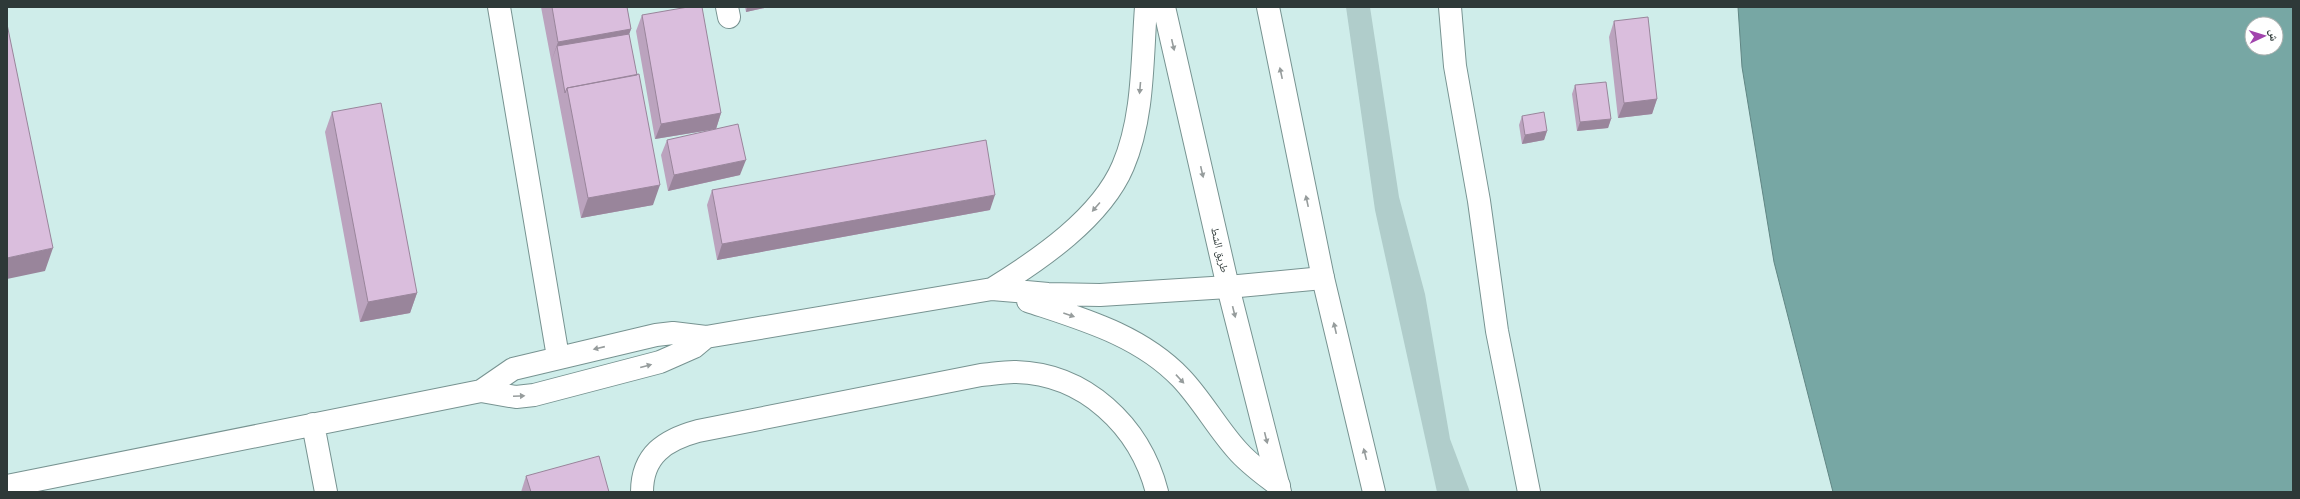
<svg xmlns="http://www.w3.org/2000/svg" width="2300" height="499" font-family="Poppins,'Noto Naskh Arabic',sans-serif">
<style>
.green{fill:#b0cdcb}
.water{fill:#77a7a4;stroke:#618684;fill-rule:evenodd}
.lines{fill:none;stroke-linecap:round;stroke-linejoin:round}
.minor-casing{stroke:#779391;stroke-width:24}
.highway-casing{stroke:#779391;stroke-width:24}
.minor{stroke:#fff;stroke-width:22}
.highway{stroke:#fff;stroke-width:22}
.wall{fill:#bba3be}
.shaded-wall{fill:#99859b}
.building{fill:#dabedd;stroke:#99859b}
.oneway{fill:#969c9c}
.labels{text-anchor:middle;stroke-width:3;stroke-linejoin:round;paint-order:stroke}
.street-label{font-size:11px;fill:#2e3938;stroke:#fff}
</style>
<rect width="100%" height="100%" fill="#cfedea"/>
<path class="green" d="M1346 7H1370L1399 197 1425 294 1450 439 1470 492H1437L1375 210Z"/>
<path class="water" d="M1738 7H2293V492H1833L1774 262 1742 67ZM2252 24H2276V48H2252Z"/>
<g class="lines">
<defs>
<path id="minor" d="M499 7 558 357
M727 7 729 17
M1450 7 1455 66 1479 201 1497 331 1529 492
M992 289C1039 260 1101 218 1123 166 1144 117 1142 59 1146 7
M1028 301C1082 319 1140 335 1181 378 1202 400 1217 428 1237 450 1249 464 1265 475 1279 486
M481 391 513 369 656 335 673 333 706 337 992 289 1048 294 1100 295 1228 287 1323 278
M313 424 326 492
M7 486 481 391 516 397 534 395 660 362 694 347 706 337
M642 492C642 455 665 440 698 431L981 375C992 374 1004 372 1014 372 1085 373 1140 426 1157 492"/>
<path id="highway" d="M1164 7 1228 287 1280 492
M1268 7 1323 278 1374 492"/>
</defs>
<use href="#minor" class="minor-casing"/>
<use href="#highway" class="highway-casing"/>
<use href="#minor" class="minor"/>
<use href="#highway" class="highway"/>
</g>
<path class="wall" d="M541 7H627L631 29 629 34 653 205 581 218Z
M745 7H769L746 12Z
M642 15 721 113 716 129 655 139 636 31Z
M1614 21 1657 99 1652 114 1618 118 1609 37Z
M1575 85 1611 119 1608 128 1577 131 1572 94Z
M332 112 417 293 410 313 360 322 325 132Z
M1522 116 1547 131 1544 140 1522 144 1519 125Z
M667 140 740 175 668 191 661 155Z
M712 190 990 210 717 260 707 205Z
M526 476 609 492H521Z"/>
<path class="shaded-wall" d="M747 7H769L746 12Z
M631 29 624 49 557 46 551 62 558 42Z
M1657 99 1652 114 1618 118 1624 103Z
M721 113 716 129 655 139 661 124Z
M1611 119 1608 128 1577 131 1580 122Z
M1547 131 1544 140 1522 144 1525 135Z
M746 160 740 175 668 191 674 175Z
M660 185 653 205 581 218 588 198Z
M995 195 990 210 717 260 722 244Z
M53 248 45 271 7 279V258Z
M417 293 410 313 360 322 368 302Z"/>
<path class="building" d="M552 7H627L631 29 558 42Z
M688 7H702L721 113 661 124 642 15Z
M1648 17 1657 99 1624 103 1614 21Z
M7 24 53 248 7 258Z
M629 34 637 75 567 88 565 93 557 46Z
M639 74 660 185 588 198 567 88Z
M1606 82 1611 119 1580 122 1575 85Z
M381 103 417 293 368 302 332 112Z
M1544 112 1547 131 1525 135 1522 116Z
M738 124 746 160 674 175 667 140Z
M986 140 995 195 722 244 712 190Z
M599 456 609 492H531L526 476Z"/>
<defs><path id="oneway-solid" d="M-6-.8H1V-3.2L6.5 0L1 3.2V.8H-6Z"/></defs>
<g class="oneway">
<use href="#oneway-solid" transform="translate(1173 45) rotate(77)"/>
<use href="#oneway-solid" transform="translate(1281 73) rotate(-102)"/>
<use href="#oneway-solid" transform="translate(1140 88) rotate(95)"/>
<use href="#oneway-solid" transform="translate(1202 172) rotate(77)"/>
<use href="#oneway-solid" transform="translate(1307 201) rotate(-102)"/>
<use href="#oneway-solid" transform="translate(1096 207) rotate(131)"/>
<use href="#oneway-solid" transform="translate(1234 312) rotate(76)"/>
<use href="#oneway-solid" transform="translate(1069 315) rotate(19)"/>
<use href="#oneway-solid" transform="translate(1335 328) rotate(-103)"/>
<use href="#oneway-solid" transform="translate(599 348) rotate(167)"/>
<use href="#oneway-solid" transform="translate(646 366) rotate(-15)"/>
<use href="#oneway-solid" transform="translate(1180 379) rotate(47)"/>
<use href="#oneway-solid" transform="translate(519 396) rotate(-3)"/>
<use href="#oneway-solid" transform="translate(1266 438) rotate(76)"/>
<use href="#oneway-solid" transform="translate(1365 454) rotate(-104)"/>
</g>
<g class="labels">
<g class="street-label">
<text transform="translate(1220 250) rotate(77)" y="4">طريق الشط</text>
</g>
</g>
<rect width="2300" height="499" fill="none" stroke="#2e3938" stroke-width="16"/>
<g transform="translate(2264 36) rotate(86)"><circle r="19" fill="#ffffff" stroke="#abb0af"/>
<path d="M0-3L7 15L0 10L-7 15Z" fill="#a144ad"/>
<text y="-6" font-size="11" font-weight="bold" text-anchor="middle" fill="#2e3938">ش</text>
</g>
</svg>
